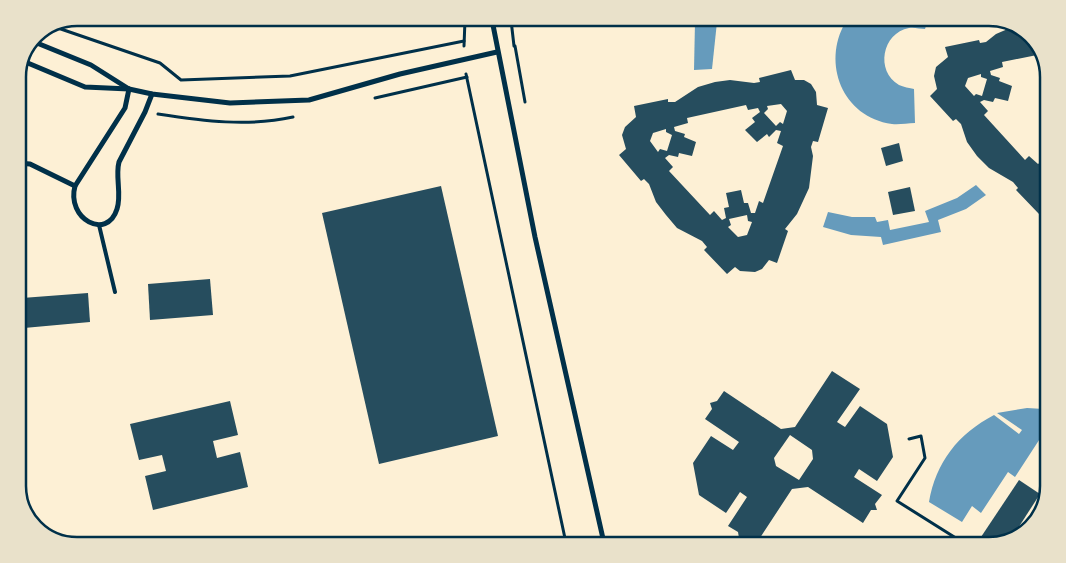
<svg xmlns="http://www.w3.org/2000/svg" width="1066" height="563" font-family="'Zilla Slab',serif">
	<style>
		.water { fill: #669bbc }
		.building { fill: #264d5e; fill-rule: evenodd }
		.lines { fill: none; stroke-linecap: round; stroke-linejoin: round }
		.path { stroke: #003049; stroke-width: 3 }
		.service { stroke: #003049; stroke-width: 4 }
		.minor { stroke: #003049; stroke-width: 5 }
		.rim { fill: none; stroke: #003049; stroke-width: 2.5 }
	</style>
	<rect width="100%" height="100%" fill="#fdf0d5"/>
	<g class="water">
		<polygon points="695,22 717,22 712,69 694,70"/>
		<path d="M845,23h82l-2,6c-5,0 -11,-2 -16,-1 -27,5 -34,43 -10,57 4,2 11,3 15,4l1,34c-8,0 -16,2 -23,1 -50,-7 -70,-61 -47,-101z"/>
		<polygon points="976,185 986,195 966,209 938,220 941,232 883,245 881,237 851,235 823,227 828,212 852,217 875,217 877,222 888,220 890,230 929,222 925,211 957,198"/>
		<path d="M1027,408l17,1 -1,25 -28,43 -7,-5 -27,41 -9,-7 -10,16 -33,-20c7,-40 29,-68 65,-87l25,19 3,-4 -25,-17z"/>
	</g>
	<g class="building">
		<path d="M1017,25l22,19 3,10 -40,8 1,5 -13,4 1,4 9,3 -1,3 13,5 -4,15 -13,-3 -2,4 -9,-2 -4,2 8,9 -4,4 41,45 4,-4 9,8 3,-2 -2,-10 5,-1 -3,-13 7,-2 -1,27 -2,1 1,6 -3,2 4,3 -1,33 -7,6 -23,-24 2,-2 -5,-6 -24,-14 -12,-12 -10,-14 -6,-18 -5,-5 -3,2 -23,-25 7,-7 -3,-13 2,-9 12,-10 -3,-10 34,-7 1,3 6,-1 10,-8zM981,74v3l6,2 -5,17 -6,-2 -2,2 -9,-10 3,-8z"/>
		<path d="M791,70l4,10h9l7,4 5,8 1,13 11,3 -10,34 -5,-1 -2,6 2,9 -4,32 -12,26 -12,15 3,2 -11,32 -8,-3 -7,9 -7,3 -15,-1 -5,-4 -8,7 -23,-24 3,-3 -5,-6 -25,-13 -11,-13 -10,-13 -7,-18 -5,-5 -3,2 -22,-26 7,-6 -4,-14 3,-8 11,-10 -2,-11 34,-7v3h7l23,-15 17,-5 15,-2 24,3 6,-1 -1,-4zM781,104l6,7 -4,13 -3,-2 -4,4 -12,-13 4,-4 -1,-3zM746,105l2,5 10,-2 2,4 -8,6 3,4 -10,8 12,12 10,-8 2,3 7,-7 5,1 -4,12 6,3 -20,57 -4,-2 -4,12h-4l-3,-10h-4l-3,-13 -15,3 3,14 -5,1 2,10 -4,2 -8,-9 -4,4 -41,-44 4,-4 -8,-9 4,-3 9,2 1,-4 13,3 4,-14 -12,-5 1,-3 -10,-3 -1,-4 14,-4 -1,-5zM666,129v3l6,3 -5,16 -7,-2 -2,3 -8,-11 3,-8zM747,215l1,6 4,1 -5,13 -9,2 -10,-10 3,-2 -2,-6z"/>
		<polygon points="899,143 903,161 886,166 881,148"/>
		<polygon points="441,186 498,436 379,464 322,213"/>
		<polygon points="910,187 915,211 893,215 888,192"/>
		<polygon points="210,279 213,315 150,320 148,284"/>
		<polygon points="88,293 90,322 24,328 22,298"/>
		<path d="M832,371l28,18 -23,33 8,5 15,-21 27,18 6,33 -16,24 -18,-12 -5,8 28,18 -7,9 2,6h-6l-8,13 -55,-36 -16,2 -36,55 -11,-8 -6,2 -1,-6 -10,-6 19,-29 -7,-5 -14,21 -27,-18 -6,-32 18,-27 22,14 6,-8 -34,-23 7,-10 -2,-6 7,-2 7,-10 57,38 14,-2zM790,435l22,15 1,9 -14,21 -23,-14 -2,-8z"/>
		<polygon points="230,401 238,435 213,441 217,458 240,452 248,487 153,510 145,476 166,471 162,455 139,460 130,424"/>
		<polygon points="1019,480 1040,494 1011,539 989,545 979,540"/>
	</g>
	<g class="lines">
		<g class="path">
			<polyline points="511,20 514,46"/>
			<polyline points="55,27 160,63 181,80 290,76 464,41"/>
			<polyline points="464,46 465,20"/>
			<polyline points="515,46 525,102"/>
			<polyline points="466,74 566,543"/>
			<polyline points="375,98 467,77"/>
			<path d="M158,114c45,7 90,13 135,3"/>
			<polyline points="909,439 921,436 925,458 897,501 967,545"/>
		</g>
		<polyline class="service" points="99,225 115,292"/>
		<g class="minor">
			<polyline points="492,20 535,237 604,543"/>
			<polyline points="32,41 91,65 129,89"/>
			<polyline points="23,61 85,87 129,89 152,94 230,103 309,100 400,74 497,52"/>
			<path d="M129,89l-4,19 -50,78c-9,33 32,55 42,23 5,-15 -2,-32 2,-47l26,-50 7,-18"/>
			<polyline points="18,163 30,164 75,186"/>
		</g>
	</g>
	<path d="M0 0H1066V563H0ZM77 26H989A51 51 0 0 1 1040 77V486A51 51 0 0 1 989 537H77A51 51 0 0 1 26 486V77A51 51 0 0 1 77 26Z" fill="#e9e1ca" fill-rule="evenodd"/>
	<path class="rim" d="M77 26H989A51 51 0 0 1 1040 77V486A51 51 0 0 1 989 537H77A51 51 0 0 1 26 486V77A51 51 0 0 1 77 26Z"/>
</svg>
